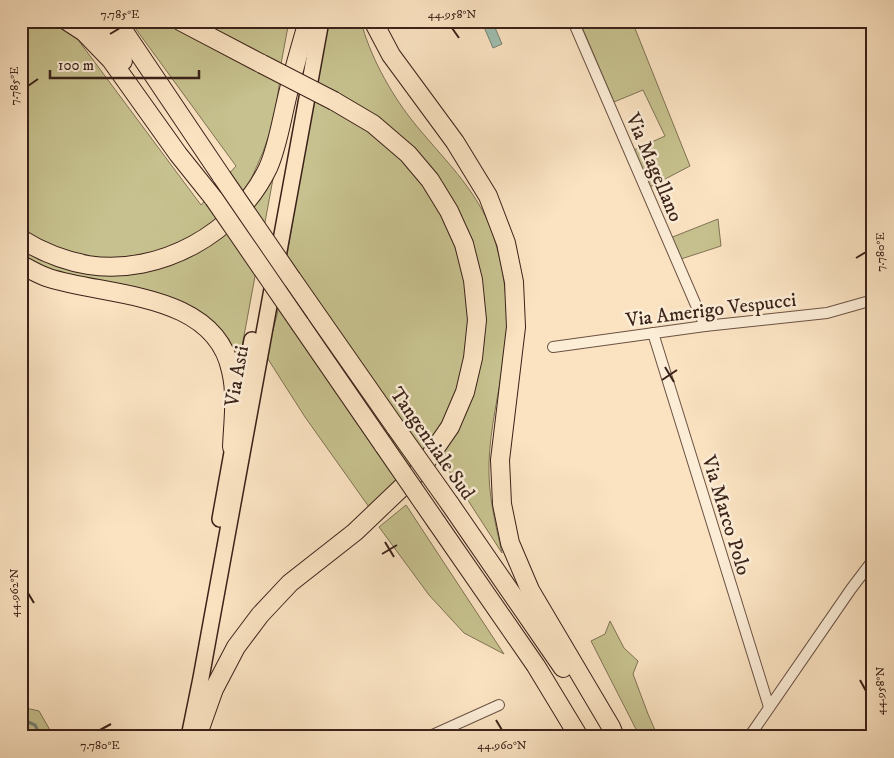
<svg xmlns="http://www.w3.org/2000/svg" width="894" height="758" font-family="'IM FELL DW Pica',serif">
	<style>
		.green { fill: #c6c18e; stroke: #807254 }
		.water { fill: #9fbeb0; stroke: #778074 }
		.lines { fill: none; stroke-linecap: round; stroke-linejoin: round }
		.stream { stroke: #778074; stroke-width: 3 }
		.minor-casing { stroke: #6b5243; stroke-width: 12 }
		.primary-casing { stroke: #3b2219; stroke-width: 18 }
		.motorway-casing { stroke: #3b2219; stroke-width: 20 }
		.minor { stroke: #fcedd7; stroke-width: 10 }
		.primary { stroke: #fbe3c2; stroke-width: 15 }
		.motorway { stroke: #fbe3c2; stroke-width: 18 }
		.motorway-bridge-casing { stroke: #3b2219; stroke-width: 20; stroke-linecap: butt }
		.motorway-bridge { stroke: #fbe3c2; stroke-width: 18 }
		.ticks { fill: none; stroke: #3b2219; stroke-width: 2 }
		.labels { text-anchor: middle; stroke-width: 5; stroke-linejoin: round; paint-order: stroke }
		.street-label { font-size: 20px; fill: #3b2219; stroke: #fcedd7 }
		.neatline { fill: none; stroke: #3b2219; stroke-width: 2 }
		.ticks-label { font-size: 12px; text-anchor: middle; fill: #3b2219 }
	</style>
	<rect width="100%" height="100%" fill="#fbe3c2"/>
	<filter id="stains"><feTurbulence type="fractalNoise" baseFrequency=".004" numOctaves="4"/><feColorMatrix values="0 0 0 0 .2 0 0 0 0 .09 0 0 0 0 .02 0 0 0 .5 -.17"/></filter>
	<radialGradient id="worn" r=".72"><stop offset=".6" stop-color="#630" stop-opacity="0"/><stop offset="1" stop-color="#630" stop-opacity=".3"/></radialGradient>
	<g class="green">
		<polygon points="21,21 53,22 73,33 201,205 236,166 130,21 170,21 222,51 280,79 274,121 263,152 249,184 212,225 165,250 109,260 67,254 21,232"/>
		<polygon points="192,21 289,21 281,64"/>
		<path d="M328,21h33c8,33 29,71 50,98 29,37 67,70 82,116 13,39 17,82 11,123 -5,35 -14,70 -15,105 -1,32 6,59 13,90l-62,-96 43,-147 -45,-127 -121,-100z"/>
		<polygon points="594,21 632,21 690,166 648,188 634,150 665,136 643,90 614,102 582,27"/>
		<polygon points="313,99 365,125 427,184 458,245 467,280 470,316 467,351 458,389 445,422 430,447 393,489 369,507 305,417 266,356 277,315"/>
		<polygon points="275,168 239,363 227,339 202,313 171,299 39,268 21,258 21,249 38,259 77,270 194,250"/>
		<polygon points="718,219 721,246 678,260 670,238"/>
		<polygon points="406,505 504,654 464,633 429,595 379,527"/>
		<polygon points="610,621 624,648 638,661 633,674 648,714 658,737 640,737 591,641 605,634"/>
		<polygon points="21,707 39,711 54,737 26,737 21,728"/>
	</g>
	<polygon class="water" points="493,23 502,44 493,48 484,27"/>
	<g class="lines">
		<polyline class="stream" points="21,719 35,725 41,737"/>
		<defs>
			<g id="minor">
				<polyline points="573,21 705,326"/>
				<polyline points="653,333 769,707"/>
				<polyline points="553,347 705,326 827,313 873,300"/>
				<polyline points="428,737 499,705"/>
				<polyline points="749,737 851,589 873,560"/>
			</g>
			<g id="primary">
				<polyline points="239,411 252,340"/>
				<polyline points="220,519 235,436"/>
				<polyline points="189,737 201,678 321,21"/>
			</g>
			<g id="motorway">
				<polyline points="67,21 84,32 111,60 178,154 214,199"/>
				<polyline points="97,21 123,61"/>
				<polyline points="117,21 222,177"/>
				<polyline points="180,21 262,64"/>
				<polyline points="373,21 391,55 455,142 488,196 506,243 514,282 516,327 500,460 502,504 510,543 530,590 611,727 615,737"/>
				<path d="M21,239c21,13 44,22 67,26 72,11 149,-32 180,-97 9,-20 13,-45 18,-66 6,-27 14,-54 22,-81"/>
				<path d="M21,265c9,4 18,10 28,13 60,19 166,14 182,93 6,25 2,51 1,76"/>
				<polyline points="292,279 396,428"/>
				<polyline points="300,324 384,446"/>
				<polyline points="450,504 563,668"/>
				<polyline points="437,523 536,666 579,737"/>
				<polyline points="197,737 214,689 236,647 260,615 290,583 355,532 421,469 450,427 465,392 473,358 477,320 473,280 464,244 449,211 430,180 408,154 373,124 334,101"/>
			</g>
		</defs>
		<use href="#minor" class="minor-casing"/>
		<use href="#primary" class="primary-casing"/>
		<use href="#motorway" class="motorway-casing"/>
		<use href="#minor" class="minor"/>
		<use href="#primary" class="primary"/>
		<use href="#motorway" class="motorway"/>
		<defs>
			<g id="motorway-bridge">
				<polyline points="262,64 334,101"/>
				<polyline points="222,177 292,279"/>
				<polyline points="214,199 300,324"/>
				<polyline points="396,428 450,504"/>
				<polyline points="384,446 437,523"/>
			</g>
		</defs>
		<use href="#motorway-bridge" class="motorway-bridge-casing"/>
		<use href="#motorway-bridge" class="motorway-bridge"/>
	</g>
	<path class="ticks" d="M452,28l7,10M110,34l10,-6M28,86l10,-7M856,258l10,-6M665,367l9,15M662,380l15,-10M385,542l9,15M382,554l15,-9M28,593l6,10M860,680l6,11M496,720l6,10M100,730l11,-6"/>
	<g class="labels">
		<g class="street-label">
			<text transform="translate(655 167) rotate(67)" y="7">Via Magellano</text>
			<text transform="translate(711 309) rotate(-7)" y="7">Via Amerigo Vespucci</text>
			<text transform="translate(236 376) rotate(-80)" y="7">Via Asti</text>
			<text transform="translate(433 443) rotate(55)" y="7">Tangenziale Sud</text>
			<text transform="translate(727 515) rotate(73)" y="7">Via Marco Polo</text>
		</g>
	</g>
	<rect width="894" height="758" fill="none" stroke="#fbe3c2" stroke-width="55"/>
	<path d="M50 70v8h149v-8" fill="none" stroke="#3b2219" stroke-width="2.5"/>
	<text x="58" y="70" font-size="15" fill="#3b2219" stroke="#fcedd7" stroke-width="4" paint-order="stroke">100 m</text>
	<rect x="28" y="28" width="838" height="702" class="neatline"/>
	<g class="ticks-label">
		<text x="120" y="18">7.785°E</text>
		<text x="452" y="18">44.958°N</text>
		<text transform="translate(14 86) rotate(-90)" y="4">7.785°E</text>
		<text transform="translate(880 252) rotate(-90)" y="4">7.780°E</text>
		<text transform="translate(14 593) rotate(-90)" y="4">44.962°N</text>
		<text transform="translate(880 691) rotate(-90)" y="4">44.958°N</text>
		<text x="100" y="749">7.780°E</text>
		<text x="502" y="749">44.960°N</text>
	</g>
	<rect width="100%" height="100%" filter="url(#stains)"/>
	<rect width="100%" height="100%" fill="url(#worn)"/>
</svg>
